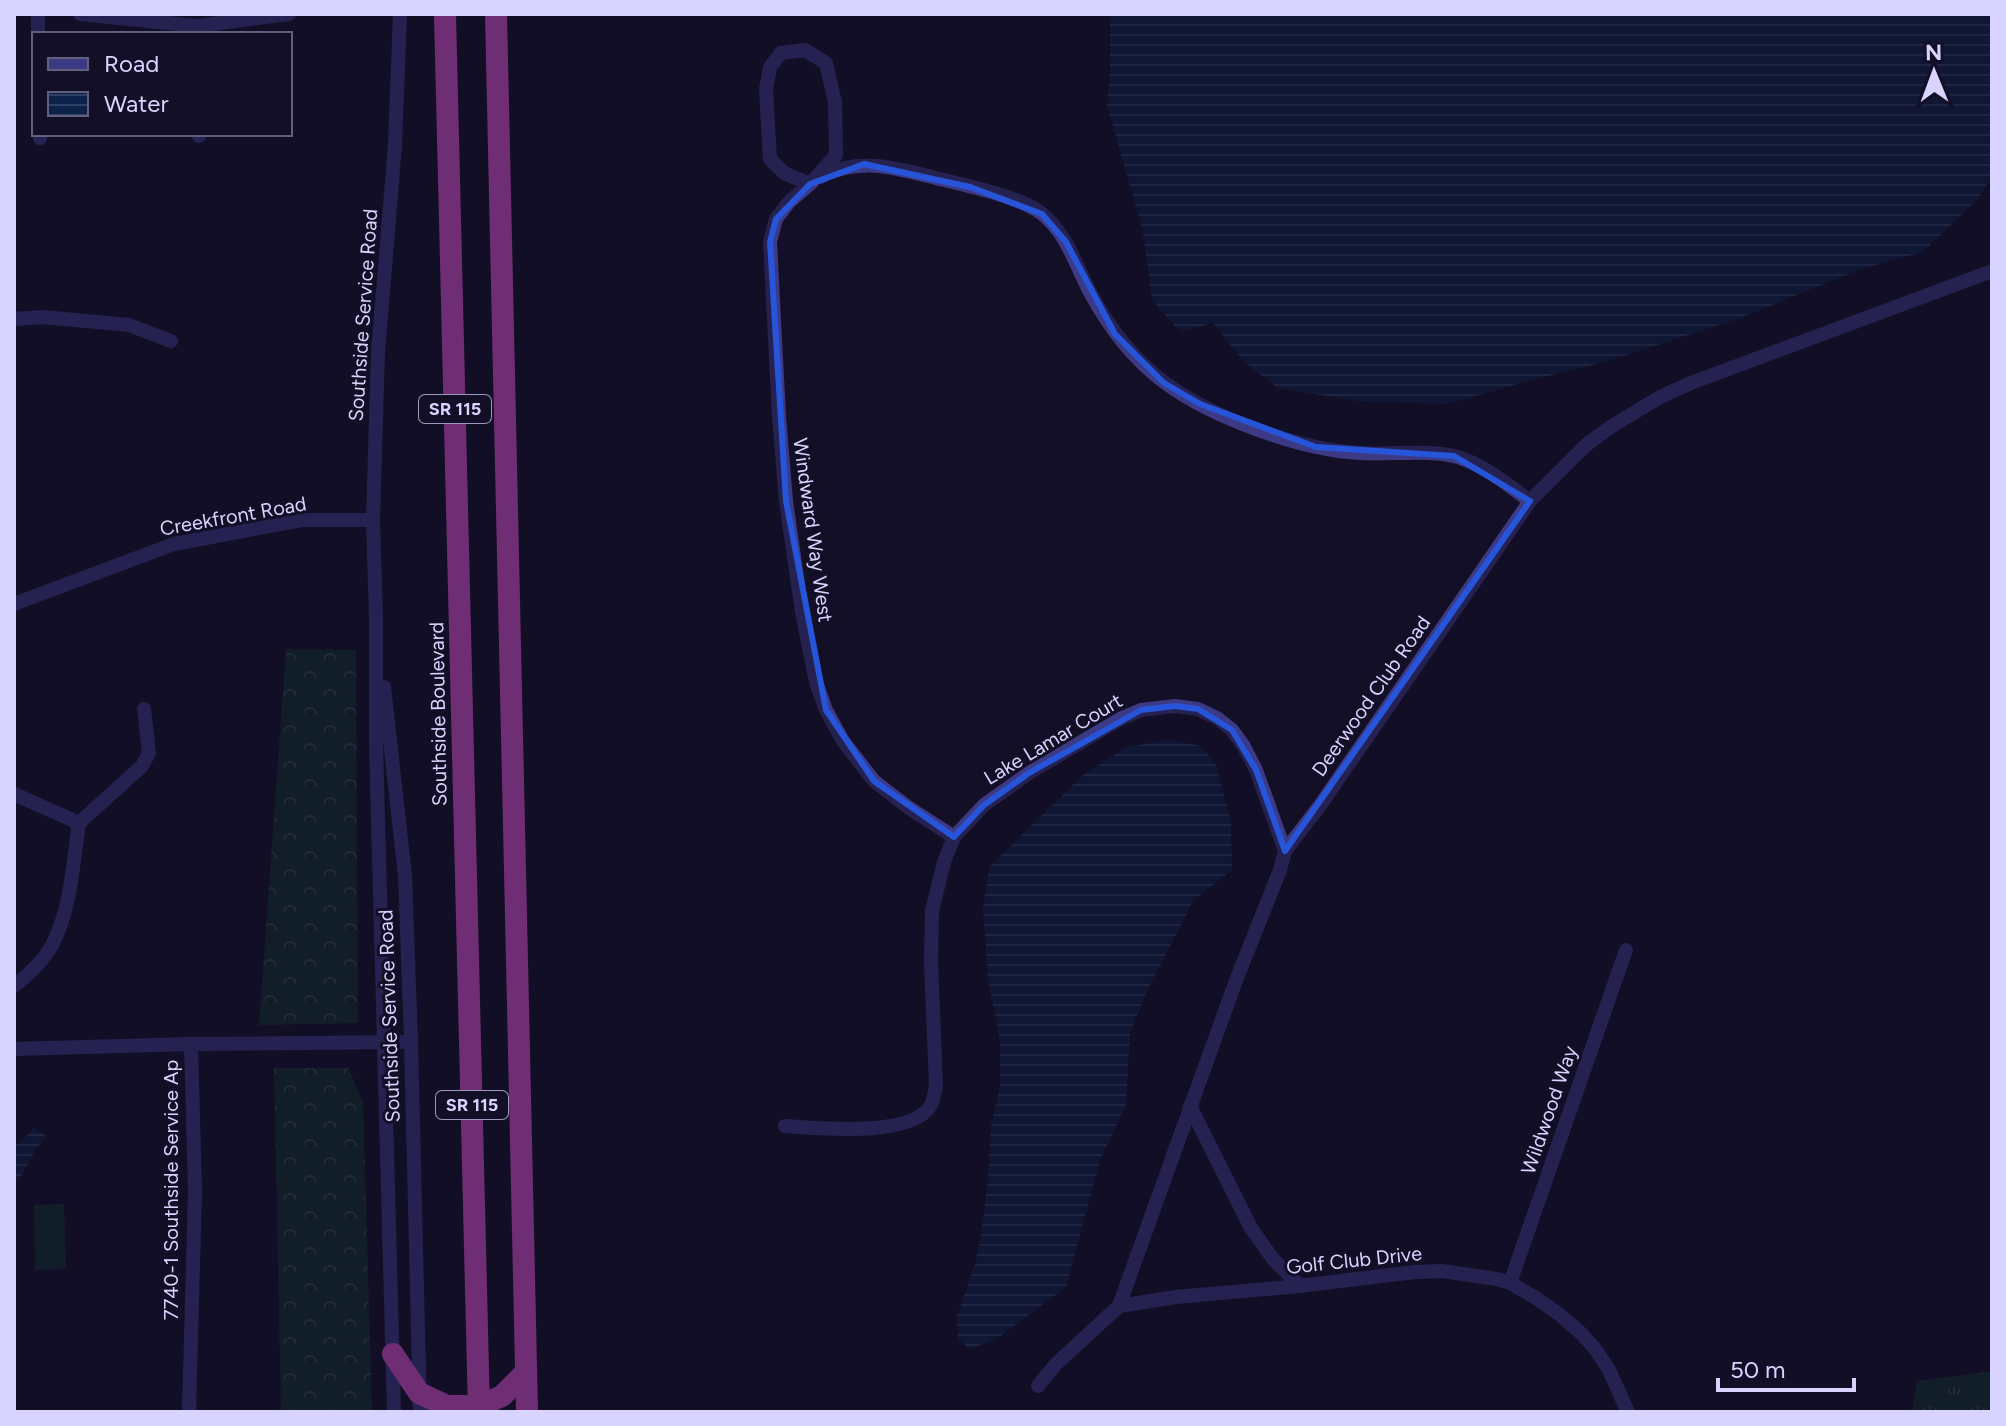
<svg xmlns="http://www.w3.org/2000/svg" width="2006" height="1426" font-family="Figtree,sans-serif">
	<style>
		.grass { fill: url(#grass-tufts) }
		.forest { fill: url(#forest-crowns) }
		.pitch { fill: #12302f }
		.water { fill: url(#water-rules) }
		.lines { fill: none; stroke-linecap: round; stroke-linejoin: round }
		.minor { stroke: #3d3a85; stroke-width: 14 }
		.trunk { stroke: #e055d1; stroke-width: 22 }
		.marked { fill: none; stroke: #2655da; stroke-width: 6; stroke-linejoin: round }
		.labels { text-anchor: middle; stroke-width: 6; stroke-linejoin: round; paint-order: stroke }
		.shield { fill: #130f26; stroke: #9e99be; stroke-width: 2 }
		.shield-label { font-size: 18px; font-weight: bold; fill: #d9d4ff }
		.street-label { font-size: 20px; fill: #d9d4ff; stroke: #130f26 }
	</style>
	<defs>
		<pattern id="grass-tufts" width="24" height="20" patternUnits="userSpaceOnUse" patternTransform="scale(2)"><rect width="24" height="20" fill="#12302f"/><path d="M3 7l-1-3M5 7V3M7 7l1-3M15 17l-1-3M17 17v-4M19 17l1-3" fill="none" stroke="#344d4e"/></pattern>
		<pattern id="forest-crowns" width="20" height="18" patternUnits="userSpaceOnUse" patternTransform="scale(2)"><rect width="20" height="18" fill="#12302f"/><path d="M2 6a3 3 0 1 1 6 0M12 15a3 3 0 1 1 6 0" fill="none" stroke="#344d4e"/></pattern>
		<pattern id="water-rules" width="6" height="5" patternUnits="userSpaceOnUse" patternTransform="scale(2)"><rect width="6" height="5" fill="#0c2248"/><path d="M0 2.5h6" fill="none" stroke="#2f4163"/></pattern>
	</defs>
	<rect width="100%" height="100%" fill="#130f26"/>
	<polygon class="grass" points="1992,1371 1992,1412 1912,1412 1917,1381"/>
	<g class="forest">
		<polygon points="286,649 356,650 358,1023 259,1025"/>
		<polygon points="274,1068 348,1068 363,1101 372,1412 281,1412"/>
	</g>
	<polygon class="pitch" points="64,1204 66,1269 35,1270 34,1205"/>
	<g class="water">
		<polygon points="1110,14 1992,14 1992,175 1979,198 1923,252 1861,269 1743,317 1605,362 1532,380 1447,404 1357,401 1278,388 1244,362 1213,323 1180,332 1152,300 1143,232 1107,105 1110,71"/>
		<polygon points="1168,739 1200,746 1216,764 1231,823 1232,870 1193,901 1148,989 1130,1033 1126,1105 1100,1160 1066,1287 998,1338 970,1349 958,1339 957,1316 976,1261 982,1228 988,1179 991,1127 1000,1086 1000,1041 988,979 983,907 990,866 1083,775 1125,748"/>
		<polygon points="34,1127 47,1137 36,1149 19,1180 14,1176 14,1147 24,1139"/>
	</g>
	<g class="lines">
		<g class="minor">
			<polyline points="38,14 38,34"/>
			<polyline points="80,14 197,26 289,14"/>
			<polyline points="40,134 40,138"/>
			<polyline points="199,134 199,136"/>
			<path d="M820,177c38,-20 73,-10 112,0 30,8 85,18 109,36 26,20 35,53 50,81 19,35 41,64 73,88 48,36 137,68 197,71 28,2 71,-4 97,4 27,9 49,27 72,44"/>
			<polyline points="810,184 784,173 770,159 766,90 770,67 781,53 805,50 826,63 835,102 836,155 810,184 789,202 776,219 770,242 779,416 786,501 802,612 816,682 826,710 843,741 874,781 909,808 954,837"/>
			<polyline points="14,319 43,317 129,325 171,341"/>
			<polyline points="14,604 174,544 302,520 373,520"/>
			<polyline points="384,687 405,876 411,1042 420,1412"/>
			<polyline points="14,794 79,823"/>
			<polyline points="79,823 142,766 149,753 144,709"/>
			<path d="M14,986c14,-11 30,-26 38,-41 19,-35 21,-83 27,-122"/>
			<polyline points="14,1049 191,1044 411,1042"/>
			<polyline points="1190,1106 1251,1228 1273,1259 1300,1286"/>
			<path d="M785,1126c33,2 128,12 146,-21 3,-4 3,-13 5,-18l-5,-127 1,-49 12,-49 10,-25 30,-32 45,-32 91,-54 21,-9 34,-4 23,3 19,9 15,12 11,15 13,25 29,81"/>
			<polyline points="1510,1283 1626,950"/>
			<polyline points="1119,1306 1176,1297 1290,1287 1415,1272 1442,1271 1497,1279 1510,1283 1536,1298 1559,1314 1582,1334 1596,1350 1609,1370 1628,1412"/>
			<polyline points="1038,1386 1056,1364 1119,1306 1235,983 1280,870 1285,851 1321,804 1530,501 1586,445 1612,426 1660,397 1691,383 1992,271"/>
			<polyline points="189,1412 195,1191 191,1044"/>
			<polyline points="394,1412 376,745 376,619 373,520 378,352 395,145 400,14"/>
		</g>
		<g class="trunk">
			<polyline points="445,14 479,1412"/>
			<polyline points="496,14 527,1412"/>
			<polyline points="393,1354 419,1393 447,1406 479,1406"/>
			<polyline points="471,1412 479,1406 502,1396 526,1372"/>
		</g>
	</g>
	<path d="M0 0H2006V1426H0ZM864,164l106,23 72,27 24,28 49,92 49,49 36,21 116,43 138,9 76,45 -245,350 -29,-81 -24,-40 -34,-21 -23,-3 -34,4 -112,63 -45,32 -30,32 -80,-56 -48,-71 -40,-209 -16,-259 6,-23 34,-35z" fill="#130f26" fill-opacity=".55" fill-rule="evenodd"/>
	<path class="marked" d="M864,164l106,23 72,27 24,28 49,92 49,49 36,21 116,43 138,9 76,45 -245,350 -29,-81 -24,-40 -34,-21 -23,-3 -34,4 -112,63 -45,32 -30,32 -80,-56 -48,-71 -40,-209 -16,-259 6,-23 34,-35z"/>
	<g class="labels">
		<g class="shield">
			<rect x="419" y="395" width="72" height="28" rx="6"/>
			<rect x="436" y="1091" width="72" height="28" rx="6"/>
		</g>
		<g class="shield-label">
			<text x="455" y="415">SR 115</text>
			<text x="472" y="1111">SR 115</text>
		</g>
		<g class="street-label">
			<text transform="translate(363 315) rotate(-86)" y="7">Southside Service Road</text>
			<text transform="translate(233 516) rotate(-10)" y="7">Creekfront Road</text>
			<text transform="translate(813 530) rotate(82)" y="7">Windward Way West</text>
			<text transform="translate(1371 696) rotate(-55)" y="7">Deerwood Club Road</text>
			<text transform="translate(438 714) rotate(-91)" y="7">Southside Boulevard</text>
			<text transform="translate(1053 739) rotate(-31)" y="7">Lake Lamar Court</text>
			<text transform="translate(389 1016) rotate(-92)" y="7">Southside Service Road</text>
			<text transform="translate(1549 1110) rotate(-71)" y="7">Wildwood Way</text>
			<text transform="translate(171 1190) rotate(-90)" y="7">7740-1 Southside Service Ap</text>
			<text transform="translate(1354 1260) rotate(-6)" y="7">Golf Club Drive</text>
		</g>
	</g>
	<rect width="2006" height="1426" fill="none" stroke="#d9d4ff" stroke-width="32"/>
	<rect x="32" y="32" width="260" height="104" fill="#130f26" stroke="#625e7d" stroke-width="2"/>
	<rect x="48" y="58" width="40" height="12" fill="#3d3a85" stroke="#625e7d" stroke-width="2"/>
	<text x="104" y="72" font-size="24" fill="#d9d4ff">Road</text>
	<rect x="48" y="92" width="40" height="24" fill="url(#water-rules)" stroke="#625e7d" stroke-width="2"/>
	<text x="104" y="112" font-size="24" fill="#d9d4ff">Water</text>
	<g transform="translate(1934 72) rotate(359)" stroke="#130f26" stroke-width="6" paint-order="stroke">
	<path d="M0-6L14 30L0 20L-14 30Z" fill="#d9d4ff"/>
	<text y="-12" font-size="22" font-weight="bold" text-anchor="middle" fill="#d9d4ff">N</text>
	</g>
	<path d="M1718 1378v12h136v-12" fill="none" stroke="#d9d4ff" stroke-width="4"/>
	<text x="1730" y="1378" font-size="24" fill="#d9d4ff" stroke="#130f26" stroke-width="6" paint-order="stroke">50 m</text>
</svg>
